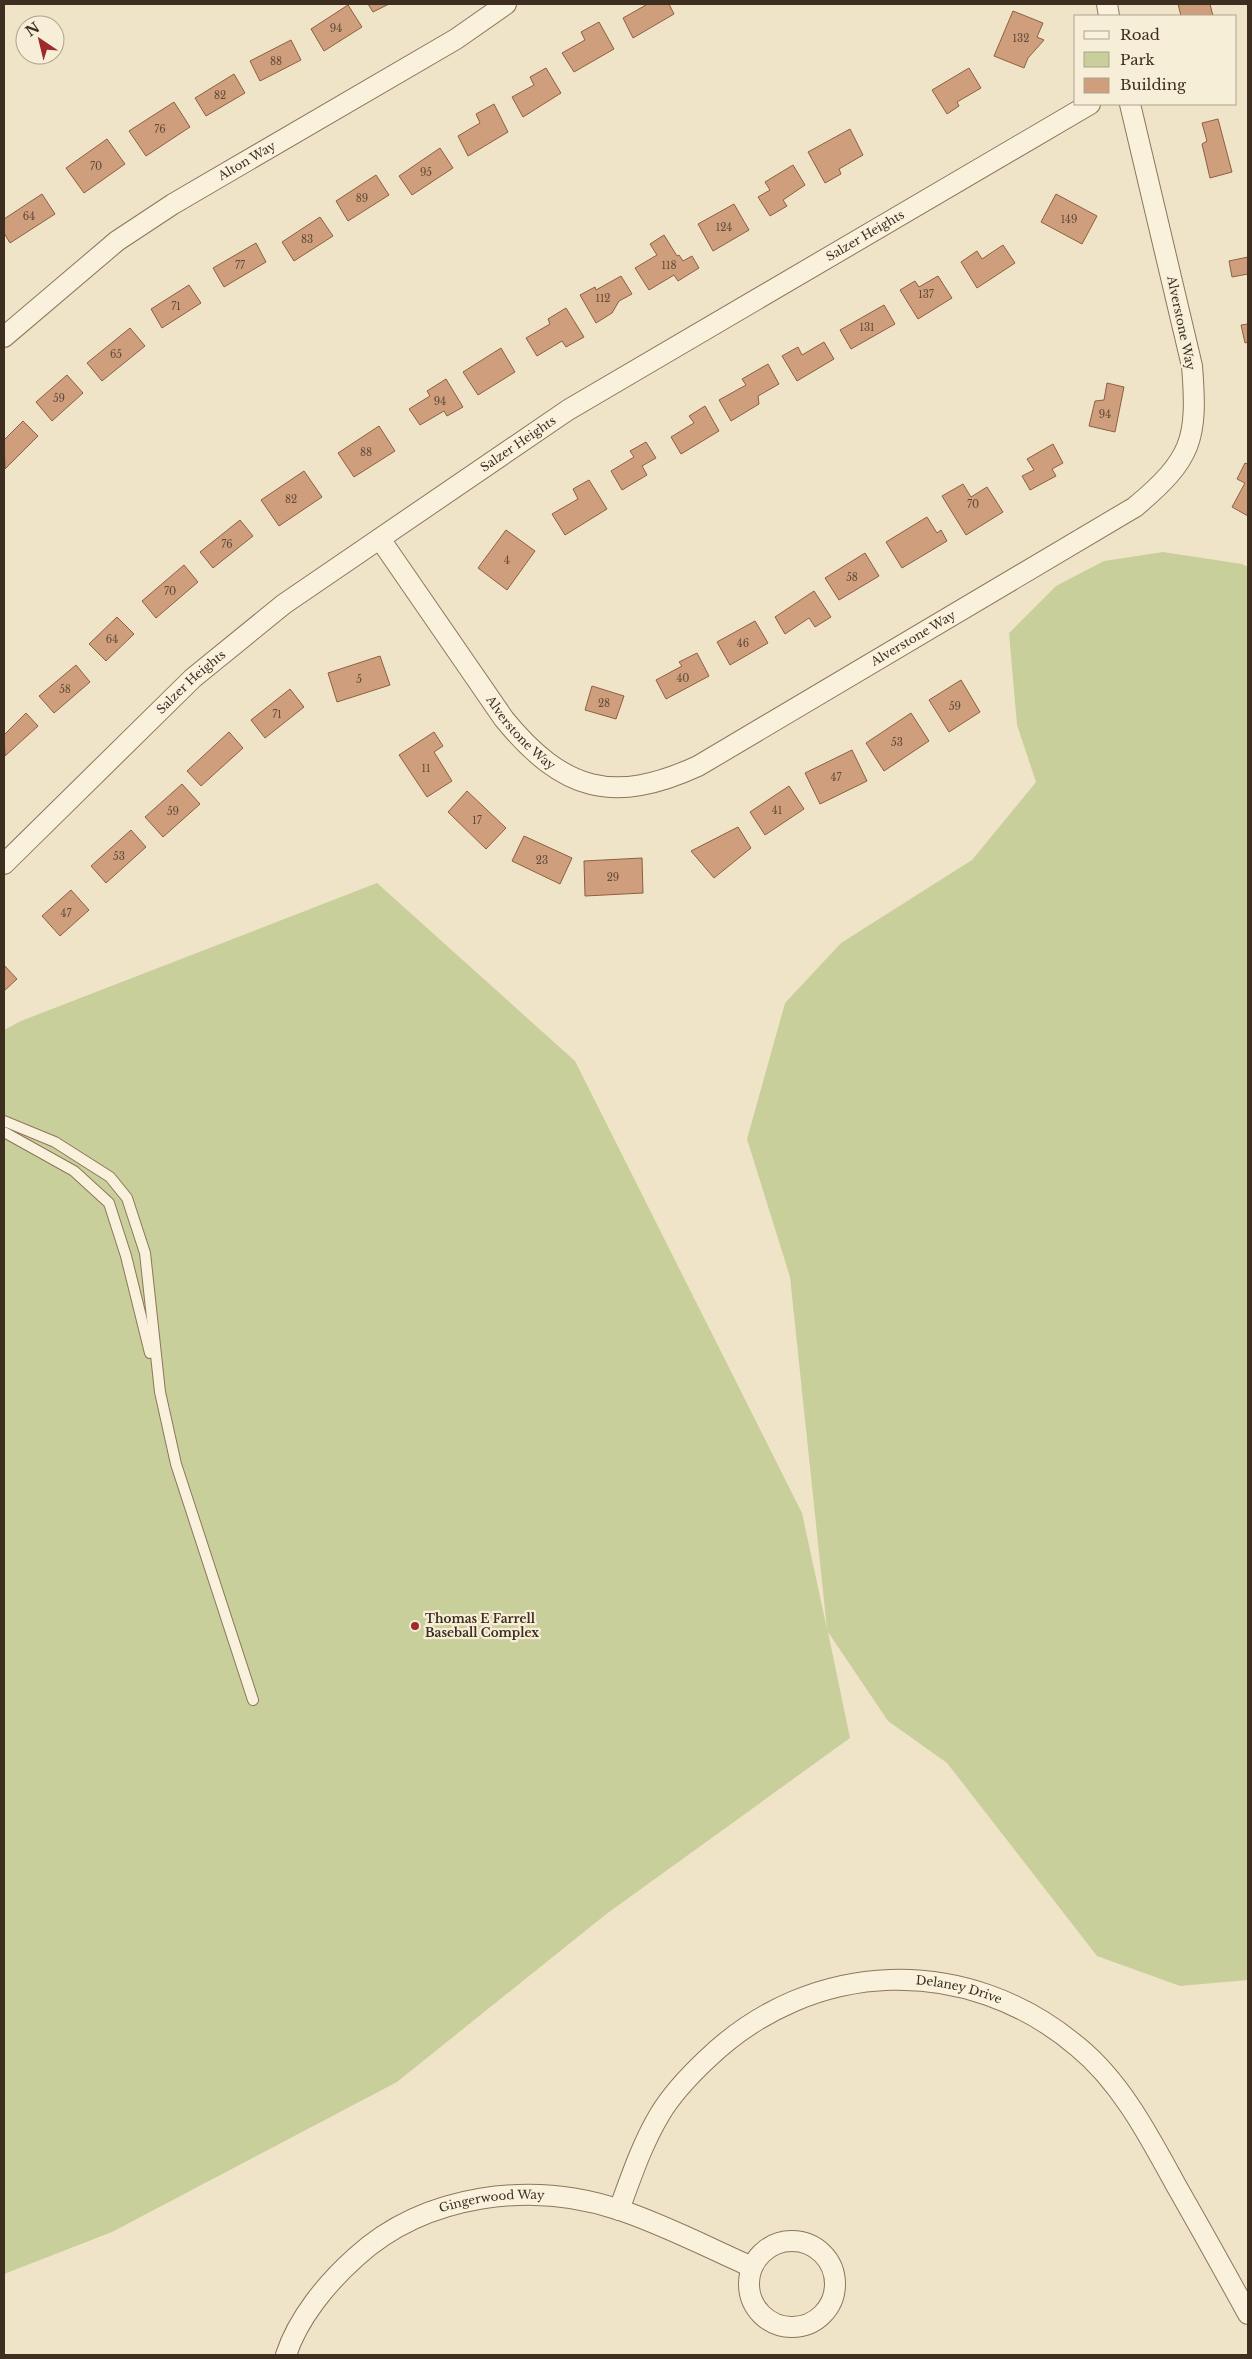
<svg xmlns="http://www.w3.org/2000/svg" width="1252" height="2359" font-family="'Libre Baskerville',serif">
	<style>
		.green { fill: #c9cf9b }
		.building { fill: #cf9f7d; stroke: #8d5f41 }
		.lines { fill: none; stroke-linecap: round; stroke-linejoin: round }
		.service-casing { stroke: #8d765c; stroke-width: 12 }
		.minor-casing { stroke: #8d765c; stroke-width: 22 }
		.service { stroke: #faf1dc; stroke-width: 10 }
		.minor { stroke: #faf1dc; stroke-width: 20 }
		.poi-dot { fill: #9e2a2b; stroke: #f7eed8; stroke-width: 2 }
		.labels { text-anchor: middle; stroke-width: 4.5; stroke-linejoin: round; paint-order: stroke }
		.number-label { font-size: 10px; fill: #624a37 }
		.street-label { font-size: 12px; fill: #3d2e20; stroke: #f7eed8 }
		.poi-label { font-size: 12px; font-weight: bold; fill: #3d2e20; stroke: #f7eed8; text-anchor: start }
	</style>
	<rect width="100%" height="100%" fill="#f0e4c8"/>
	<polygon class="green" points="1163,552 1242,564 1248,567 1248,1980 1180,1986 1097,1956 947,1763 888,1721 828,1632 850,1738 605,1915 397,2082 112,2232 4,2274 4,1030 21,1021 377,883 575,1061 802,1513 827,1629 790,1277 747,1139 785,1003 841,943 972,860 1036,782 1017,725 1009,633 1056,586 1104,561"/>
	<g class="building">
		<polygon points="368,4 389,4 373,12"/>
		<polygon points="645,4 669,4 674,14 633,38 623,18 646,5"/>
		<polygon points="1178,4 1210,4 1213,16 1181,16"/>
		<polygon points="348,5 362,27 324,51 311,29"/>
		<polygon points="1013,11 1043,23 1037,37 1044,40 1028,58 1024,68 994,56"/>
		<polygon points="599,22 614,49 574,72 562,53 585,40 581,32"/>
		<polygon points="291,40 301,60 260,81 250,61"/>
		<polygon points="546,68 561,93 523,117 512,97 534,85 530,77"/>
		<polygon points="969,68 981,88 957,102 959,106 947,114 932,90"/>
		<polygon points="234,74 245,93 206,116 195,98"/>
		<polygon points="174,102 190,127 146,156 129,131"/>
		<polygon points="494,104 508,132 468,156 458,136 480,123 476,114"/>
		<polygon points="1218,119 1232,172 1210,178 1202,144 1207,141 1202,123"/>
		<polygon points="850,129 863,155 839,169 841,174 825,183 808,152"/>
		<polygon points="107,139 125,164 84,193 66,168"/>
		<polygon points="440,148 453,168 412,195 399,176"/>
		<polygon points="793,165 805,185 783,200 787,206 770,216 758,197 770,190 765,182"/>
		<polygon points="376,175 389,195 348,221 336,201"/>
		<polygon points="42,194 55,214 10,243 4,233 4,219"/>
		<polygon points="1056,194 1097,216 1082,244 1041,222"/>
		<polygon points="734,204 749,230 713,251 698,224"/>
		<polygon points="320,217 333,236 294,261 282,242"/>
		<polygon points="664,235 677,256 679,255 683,261 692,256 699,268 678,281 674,275 649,290 635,268 657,255 650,244"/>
		<polygon points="256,243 266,262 224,287 213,268"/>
		<polygon points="1003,245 1015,263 977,288 961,262 977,251 982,259"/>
		<polygon points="1248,257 1248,274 1232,277 1229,261"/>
		<polygon points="621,276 632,294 619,301 612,313 596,323 580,295 595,287 596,290"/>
		<polygon points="938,276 952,298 918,319 900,290 915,281 919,287"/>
		<polygon points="189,285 201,303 162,328 151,309"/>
		<polygon points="884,305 895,324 851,349 840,330"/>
		<polygon points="566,308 584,337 566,347 562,341 537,356 526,338 550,324 548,319"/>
		<polygon points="1248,324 1248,342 1245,343 1241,325"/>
		<polygon points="130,328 145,346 102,381 87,363"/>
		<polygon points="824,342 834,359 797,381 782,356 798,347 802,355"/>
		<polygon points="501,348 515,372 478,395 463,372"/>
		<polygon points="768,364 779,384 758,396 759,404 731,421 719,400 746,385 742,379"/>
		<polygon points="67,375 83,393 52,421 36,402"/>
		<polygon points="446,379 463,407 447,416 444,411 420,425 409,409 430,396 427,391"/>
		<polygon points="1107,383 1124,387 1115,432 1089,426 1095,401 1104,400"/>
		<polygon points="705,406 719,431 681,454 671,437 694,423 689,416"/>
		<polygon points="23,421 38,436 5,469 4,440"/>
		<polygon points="379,426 395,451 354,477 338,453"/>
		<polygon points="646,442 656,458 642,466 647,475 622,490 611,471 634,457 630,451"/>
		<polygon points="1053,444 1063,463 1052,469 1056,476 1030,490 1022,476 1034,470 1027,459"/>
		<polygon points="1245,463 1248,464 1248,516 1232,507 1245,483 1237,479"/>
		<polygon points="304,471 322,497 279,526 261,500"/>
		<polygon points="589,480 607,509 565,535 552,514 578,499 573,489"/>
		<polygon points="963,484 971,497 987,487 1003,512 966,535 942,496"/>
		<polygon points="927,517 937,533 941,530 947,541 902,568 886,542"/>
		<polygon points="240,520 253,536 213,568 200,552"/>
		<polygon points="506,530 535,551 507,590 478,568"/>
		<polygon points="865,553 879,576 839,600 825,578"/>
		<polygon points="184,565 198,582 156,618 142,601"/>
		<polygon points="814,591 831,617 815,627 809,618 785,634 775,617"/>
		<polygon points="117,617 134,634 106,661 89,644"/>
		<polygon points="755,621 768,643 730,665 717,642"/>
		<polygon points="697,653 709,676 666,699 656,680 682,666 679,662"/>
		<polygon points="380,656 390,685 337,702 328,673"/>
		<polygon points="76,665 90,682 54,713 39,696"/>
		<polygon points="961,680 980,712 949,732 929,700"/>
		<polygon points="592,686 624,696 616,719 585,710"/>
		<polygon points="290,689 304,707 265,738 251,720"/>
		<polygon points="26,713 38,726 5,756 4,735"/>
		<polygon points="911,713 929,741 884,771 866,743"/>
		<polygon points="229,732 243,748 201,786 187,771"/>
		<polygon points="434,732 443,746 434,752 452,781 427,797 399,755"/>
		<polygon points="852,750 867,781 820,804 805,773"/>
		<polygon points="182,784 200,804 163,837 145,817"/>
		<polygon points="789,786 804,809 765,835 750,812"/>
		<polygon points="467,791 506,828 486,849 448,812"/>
		<polygon points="738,827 751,848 714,878 691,851"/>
		<polygon points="131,830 146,847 106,883 91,866"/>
		<polygon points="524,836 572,858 560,884 512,861"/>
		<polygon points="642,858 643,893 585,896 584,861"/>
		<polygon points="71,890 89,910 60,936 42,916"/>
		<polygon points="4,965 17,979 4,991"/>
	</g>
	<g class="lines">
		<defs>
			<g id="service">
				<polyline points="4,1121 55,1142 110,1177 127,1198 145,1253 160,1392 176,1464 253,1700"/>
				<polyline points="4,1132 74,1171 109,1203 126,1256 150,1353"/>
			</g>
			<g id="minor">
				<polyline points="1107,4 1109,16"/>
				<path id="s1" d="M4,337l113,-96 56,-37 283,-165 50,-35"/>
				<path id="s2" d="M380,539l124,180c59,72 109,86 194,47l437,-259c57,-48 63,-67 57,-141l-62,-262"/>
				<path id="s3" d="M4,864l189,-186 91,-74 284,-194 522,-306"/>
				<path id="s4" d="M619,2210c12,-33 23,-66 41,-96 12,-20 30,-39 47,-55 105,-101 260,-106 371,-12 44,36 72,91 99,140 24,42 48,85 71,127"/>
				<circle cx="792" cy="2284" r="43"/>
				<path id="s5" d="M286,2355c12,-37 41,-72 70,-98 69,-63 176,-77 264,-47 45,15 89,38 132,57"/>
			</g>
		</defs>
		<use href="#service" class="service-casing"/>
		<use href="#minor" class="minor-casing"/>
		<use href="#service" class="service"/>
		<use href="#minor" class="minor"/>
	</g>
	<circle class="poi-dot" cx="415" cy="1626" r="5"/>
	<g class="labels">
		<g class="number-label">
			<text x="336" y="32">94</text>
			<text x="1021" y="42">132</text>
			<text x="276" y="65">88</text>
			<text x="220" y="99">82</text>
			<text x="160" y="133">76</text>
			<text x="96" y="170">70</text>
			<text x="426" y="176">95</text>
			<text x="362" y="202">89</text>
			<text x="29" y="220">64</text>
			<text x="1069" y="223">149</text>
			<text x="724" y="231">124</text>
			<text x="307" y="243">83</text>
			<text x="240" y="269">77</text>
			<text x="669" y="269">118</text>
			<text x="926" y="298">137</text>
			<text x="603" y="302">112</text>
			<text x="176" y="310">71</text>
			<text x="867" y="331">131</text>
			<text x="116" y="358">65</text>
			<text x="59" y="402">59</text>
			<text x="440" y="405">94</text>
			<text x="1105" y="418">94</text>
			<text x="366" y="456">88</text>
			<text x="291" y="503">82</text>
			<text x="973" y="508">70</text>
			<text x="227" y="548">76</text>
			<text x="507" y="564">4</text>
			<text x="852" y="581">58</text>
			<text x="170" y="595">70</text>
			<text x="112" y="643">64</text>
			<text x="743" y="647">46</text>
			<text x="683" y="682">40</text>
			<text x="359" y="683">5</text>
			<text x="65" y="693">58</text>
			<text x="604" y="707">28</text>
			<text x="955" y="710">59</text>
			<text x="277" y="718">71</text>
			<text x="897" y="746">53</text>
			<text x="426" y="772">11</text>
			<text x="836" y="781">47</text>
			<text x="777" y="814">41</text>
			<text x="173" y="815">59</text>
			<text x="477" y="824">17</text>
			<text x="119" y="860">53</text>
			<text x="542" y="864">23</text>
			<text x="613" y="881">29</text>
			<text x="66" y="917">47</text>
		</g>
		<g class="street-label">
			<text dy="4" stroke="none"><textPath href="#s1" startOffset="301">Alton Way</textPath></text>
			<text dy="4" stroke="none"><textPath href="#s3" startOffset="1071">Salzer Heights</textPath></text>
			<text transform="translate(1181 323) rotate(78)" y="4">Alverstone Way</text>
			<text dy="4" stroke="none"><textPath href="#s3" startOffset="666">Salzer Heights</textPath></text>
			<text dy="4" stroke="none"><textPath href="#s2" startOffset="690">Alverstone Way</textPath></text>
			<text dy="4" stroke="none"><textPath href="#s3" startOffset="261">Salzer Heights</textPath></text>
			<text dy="4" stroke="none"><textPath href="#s2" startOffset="240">Alverstone Way</textPath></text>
			<text dy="4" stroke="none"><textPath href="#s4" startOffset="451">Delaney Drive</textPath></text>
			<text dy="4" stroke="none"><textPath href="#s5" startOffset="272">Gingerwood Way</textPath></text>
		</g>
		<g class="poi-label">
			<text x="425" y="1623">Thomas E Farrell<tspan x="425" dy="14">Baseball Complex</tspan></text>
		</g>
	</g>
	<rect width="1252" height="2359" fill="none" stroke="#3d2e20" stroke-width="10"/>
	<rect x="1074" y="15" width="162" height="90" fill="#f7eed8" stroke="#ada18e"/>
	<rect x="1084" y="31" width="25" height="8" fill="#faf1dc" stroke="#ada18e"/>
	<text x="1120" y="40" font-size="15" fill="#3d2e20">Road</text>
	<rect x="1084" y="52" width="25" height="15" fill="#c9cf9b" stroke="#ada18e"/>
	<text x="1120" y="65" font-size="15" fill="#3d2e20">Park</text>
	<rect x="1084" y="78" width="25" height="15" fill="#cf9f7d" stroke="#ada18e"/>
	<text x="1120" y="90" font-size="15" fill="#3d2e20">Building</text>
	<g transform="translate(40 40) rotate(325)"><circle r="24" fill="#f7eed8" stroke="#ada18e"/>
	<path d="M0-4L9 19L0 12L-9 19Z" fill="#9e2a2b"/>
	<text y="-8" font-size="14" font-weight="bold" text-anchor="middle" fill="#3d2e20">N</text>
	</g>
</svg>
